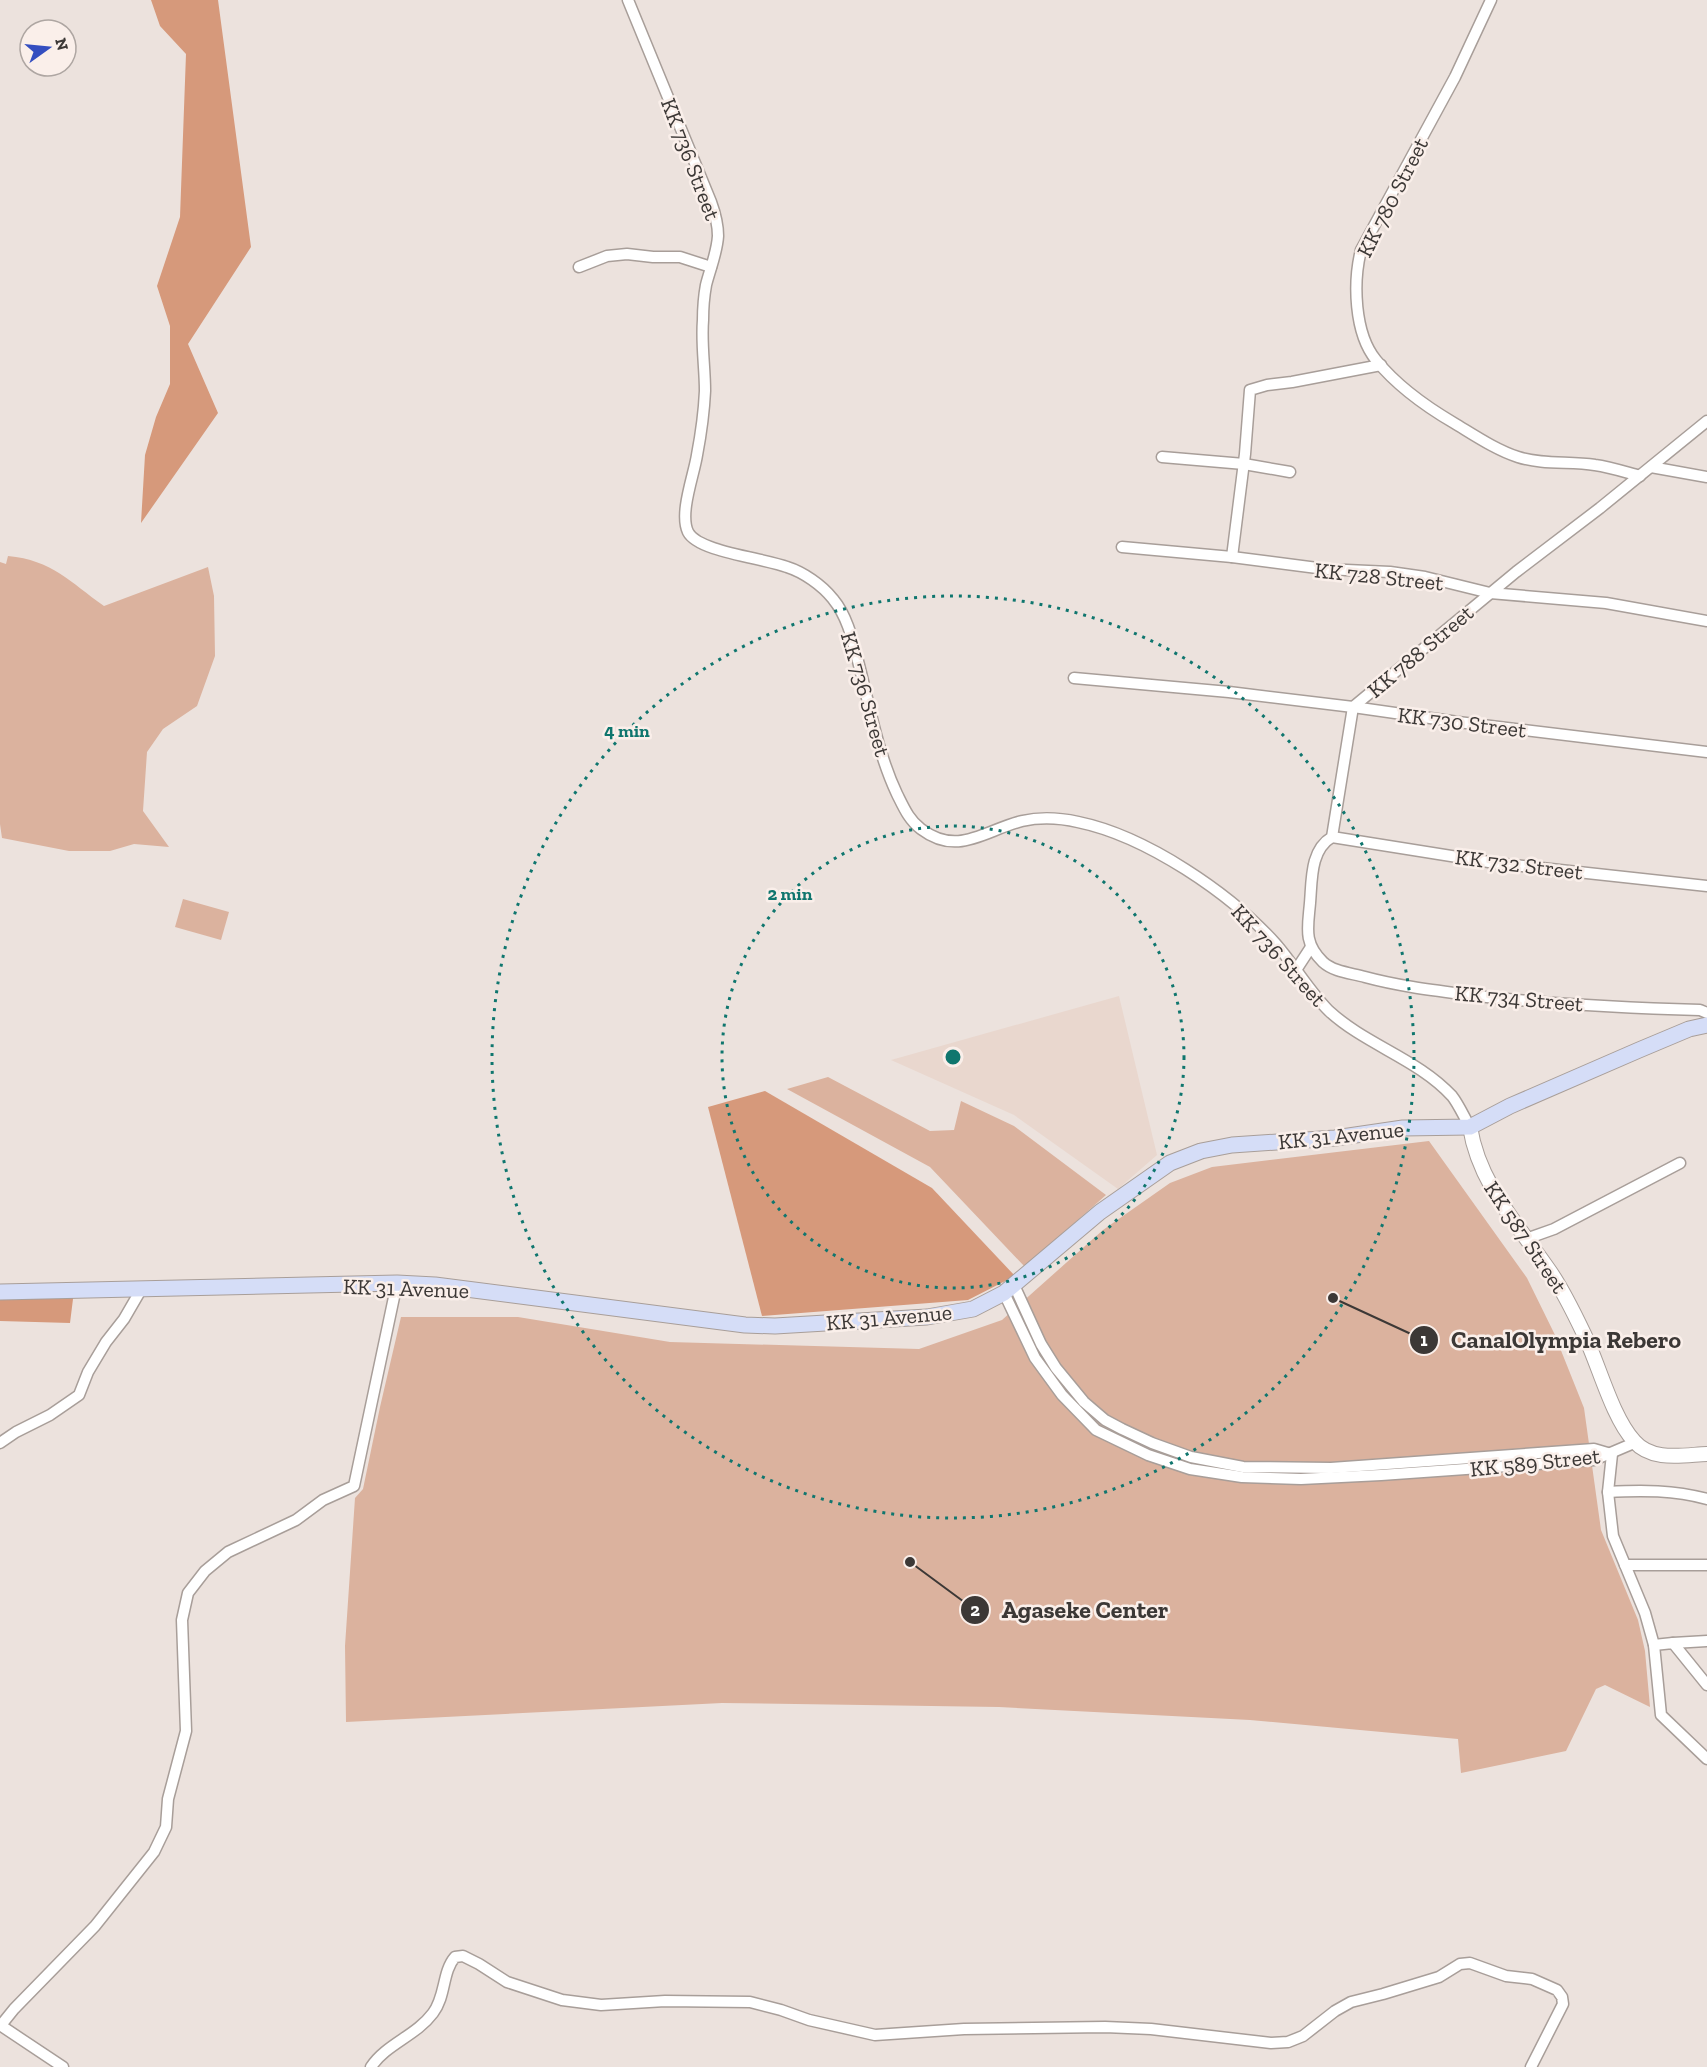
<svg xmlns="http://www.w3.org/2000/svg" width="1707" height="2067" font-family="'Zilla Slab',serif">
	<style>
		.built { fill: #e9d7ce }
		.green { fill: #dbb29e }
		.forest { fill: #d6997b }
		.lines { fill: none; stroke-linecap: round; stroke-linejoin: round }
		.minor-casing { stroke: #a89e99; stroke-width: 13 }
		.tertiary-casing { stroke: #a89e99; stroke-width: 16 }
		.secondary-casing { stroke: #a89e99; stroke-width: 17 }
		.minor { stroke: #fff; stroke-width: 10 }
		.tertiary { stroke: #fff; stroke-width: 14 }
		.secondary { stroke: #d5ddf7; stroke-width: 15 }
		.ring { fill: none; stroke: #0f766e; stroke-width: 3; stroke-dasharray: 3 6 }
		.labels { text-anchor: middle; stroke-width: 5; stroke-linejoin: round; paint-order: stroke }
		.street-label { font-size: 22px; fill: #3c3836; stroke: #faefea }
		.centre { fill: #0f766e; stroke: #faefea; stroke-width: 3 }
		.ring-label { font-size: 18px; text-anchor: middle; font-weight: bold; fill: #0f766e; stroke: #faefea; stroke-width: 5; stroke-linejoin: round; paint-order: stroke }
		.leader { fill: none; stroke: #3c3836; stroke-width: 2 }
		.callout-dot { fill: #3c3836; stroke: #faefea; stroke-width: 2 }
		.mark-label { font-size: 18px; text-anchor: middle; font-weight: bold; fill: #fff }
		.callout-label { font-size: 24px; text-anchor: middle; font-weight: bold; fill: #3c3836; stroke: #faefea; stroke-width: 5; stroke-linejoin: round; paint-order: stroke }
	</style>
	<rect width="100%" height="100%" fill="#ece2dd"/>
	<polygon class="built" points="1119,996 1157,1155 1118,1189 1014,1115 891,1060"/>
	<g class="green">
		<path d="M8,556c44,4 62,26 96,50l104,-39 6,29 1,60 -18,50 -34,23 -16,23 -4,59 26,36 -35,-3 -24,7h-41l-67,-13 -2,-14v-262l6,2z"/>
		<polygon points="183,899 229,912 221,940 175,927"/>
		<polygon points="828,1077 930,1131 954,1130 961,1101 1014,1126 1106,1195 1025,1267 930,1167 787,1089"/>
		<polygon points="1429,1141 1527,1278 1554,1333 1584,1408 1601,1530 1638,1620 1645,1651 1650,1707 1605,1685 1596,1689 1566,1751 1461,1773 1458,1739 1250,1720 999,1707 722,1703 346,1722 345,1646 355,1498 363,1489 380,1407 401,1317 518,1317 670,1342 919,1349 1002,1320 1103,1230 1170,1183 1212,1167"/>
	</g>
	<g class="forest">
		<polygon points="151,0 218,0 251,247 188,344 218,413 141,523 145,455 156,417 170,384 170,326 157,286 180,217 186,54 160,26"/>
		<polygon points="765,1091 932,1188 1015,1276 968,1300 762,1316 708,1107"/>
		<polygon points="74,1291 70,1323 0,1321 0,1295"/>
	</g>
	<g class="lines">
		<defs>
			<g id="minor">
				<path d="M628,0l83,202c4,11 7,22 7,34 -1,17 -8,33 -12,49 -2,11 -3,23 -3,35 -2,24 2,47 2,71 -1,21 -4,43 -8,64 -3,20 -18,58 -9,77 10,20 76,26 99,35 16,5 35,18 46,32 15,18 20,43 26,66 11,43 19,89 38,129 7,14 12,26 24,35 37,28 64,1 101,-8 18,-4 38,-3 56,1 68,14 152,71 198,122 19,22 33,47 53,67 37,34 89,48 123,85 7,9 12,21 18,31"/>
				<path d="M1491,0l-36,77 -94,173c-8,32 -7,83 15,110 21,26 49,46 78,63 20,12 42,27 64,34 25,8 52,4 77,8 15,2 30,7 45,11"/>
				<polyline points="579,267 607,256 627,254 653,257 680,257 711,267"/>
				<path d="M1707,421l-107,87 -84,64 -163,135 -21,130c-22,13 -20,43 -22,66 -2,24 -7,40 13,59 11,10 28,11 42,15 37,10 75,14 112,19 74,8 148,12 223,14l7,3"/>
				<polyline points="1162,457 1244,464 1290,472"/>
				<polyline points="1651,467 1707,477"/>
				<polyline points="1122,547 1232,557 1325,569 1390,572 1425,577 1490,593 1606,603 1707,621"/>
				<polyline points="1232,557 1245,454 1250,390 1267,385 1292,382 1381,365"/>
				<polyline points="1074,678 1229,692 1353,707 1458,722 1707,752"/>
				<polyline points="1332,837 1495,863 1707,886"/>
				<polyline points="1296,970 1311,947"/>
				<polyline points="1526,1239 1554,1229 1680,1163"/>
				<polyline points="1014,1285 1041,1344 1056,1368 1084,1402 1105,1420 1122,1429 1152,1443 1191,1457 1243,1467 1331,1468 1594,1449 1611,1454"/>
				<polyline points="1004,1293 1035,1358 1062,1395 1096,1430 1148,1455 1190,1469 1242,1477 1301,1479 1381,1475 1594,1460 1634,1443"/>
				<polyline points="0,1443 16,1432 50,1415 79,1395 88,1372 106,1342 124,1319 142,1288"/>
				<polyline points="1612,1454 1608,1492 1613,1536 1645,1613 1654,1645 1661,1715 1707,1759"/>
				<path d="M1608,1492c34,-2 66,-2 99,7"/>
				<polyline points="1625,1565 1707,1565"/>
				<polyline points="1673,1643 1707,1641"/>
				<polyline points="1654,1645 1673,1643 1707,1685"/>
				<polyline points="2,2024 14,2009 95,1926 154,1852 166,1827 168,1799 186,1731 182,1620 188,1593 205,1571 228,1552 296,1520 323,1500 354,1486 397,1283"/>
				<polyline points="0,2025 63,2067"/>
				<path d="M371,2067c15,-23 45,-31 62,-54 13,-17 9,-41 22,-56l8,-1 16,8 28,18 55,18 39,5 64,-4 85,1 31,8 28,10 66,15 89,-6 141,-2 46,2 120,14 17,-1 15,-6 32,-25 16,-9 32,-8 56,-17 21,-13 10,-1 36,13 26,3 25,11 5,7 1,7 -32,63"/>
			</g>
			<path id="tertiary" d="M1470,1127c9,58 50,100 81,146 13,19 23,40 33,61 15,31 28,83 50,107 18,21 49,14 73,13"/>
			<polyline id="secondary" points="0,1292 397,1283 435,1285 745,1325 775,1326 927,1317 973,1309 1004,1293 1100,1212 1170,1163 1201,1151 1232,1145 1335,1138 1403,1128 1470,1127 1510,1106 1639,1050 1689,1029 1707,1025"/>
		</defs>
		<use href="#minor" class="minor-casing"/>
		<use href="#tertiary" class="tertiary-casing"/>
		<use href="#secondary" class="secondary-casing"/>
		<use href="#minor" class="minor"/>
		<use href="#tertiary" class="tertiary"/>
		<use href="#secondary" class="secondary"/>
	</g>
	<g class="ring">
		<circle cx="953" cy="1057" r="231"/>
		<circle cx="953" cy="1057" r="461"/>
	</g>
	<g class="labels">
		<g class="street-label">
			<text transform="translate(691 159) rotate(69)" y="8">KK 736 Street</text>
			<text transform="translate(1392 197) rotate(-63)" y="8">KK 780 Street</text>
			<text transform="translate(1379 576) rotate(6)" y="8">KK 728 Street</text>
			<text transform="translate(1420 651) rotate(-40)" y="8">KK 788 Street</text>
			<text transform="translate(866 694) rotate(74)" y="8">KK 736 Street</text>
			<text transform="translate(1462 722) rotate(7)" y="8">KK 730 Street</text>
			<text transform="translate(1519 864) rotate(7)" y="8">KK 732 Street</text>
			<text transform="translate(1279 955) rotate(48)" y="8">KK 736 Street</text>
			<text transform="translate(1519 998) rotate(5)" y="8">KK 734 Street</text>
			<text transform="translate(1341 1135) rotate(-6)" y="8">KK 31 Avenue</text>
			<text transform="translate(1526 1237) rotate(56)" y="8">KK 587 Street</text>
			<text transform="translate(406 1288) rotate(2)" y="8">KK 31 Avenue</text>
			<text transform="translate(889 1317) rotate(-5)" y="8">KK 31 Avenue</text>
			<text transform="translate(1535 1462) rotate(-6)" y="8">KK 589 Street</text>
		</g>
	</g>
	<circle cx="953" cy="1057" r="9" class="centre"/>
	<g class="ring-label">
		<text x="627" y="737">4 min</text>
		<text x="790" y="900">2 min</text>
	</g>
	<path class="leader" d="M1333 1298L1424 1340M910 1562L975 1610"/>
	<g class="callout-dot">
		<circle cx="1333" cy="1298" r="6"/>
		<circle cx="910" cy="1562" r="6"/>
		<circle cx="1424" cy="1340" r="15"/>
		<circle cx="975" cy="1610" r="15"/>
	</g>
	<g class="mark-label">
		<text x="1424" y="1346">1</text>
		<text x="975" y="1616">2</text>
	</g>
	<g class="callout-label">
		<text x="1566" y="1348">CanalOlympia Rebero</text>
		<text x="1085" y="1618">Agaseke Center</text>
	</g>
	<g transform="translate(48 48) rotate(75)"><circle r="28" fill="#faefea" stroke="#aea6a2" stroke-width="1.5"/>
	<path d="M0-4.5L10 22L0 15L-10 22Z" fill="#344ec0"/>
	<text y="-9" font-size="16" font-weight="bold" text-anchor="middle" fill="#3c3836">N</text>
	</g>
</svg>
